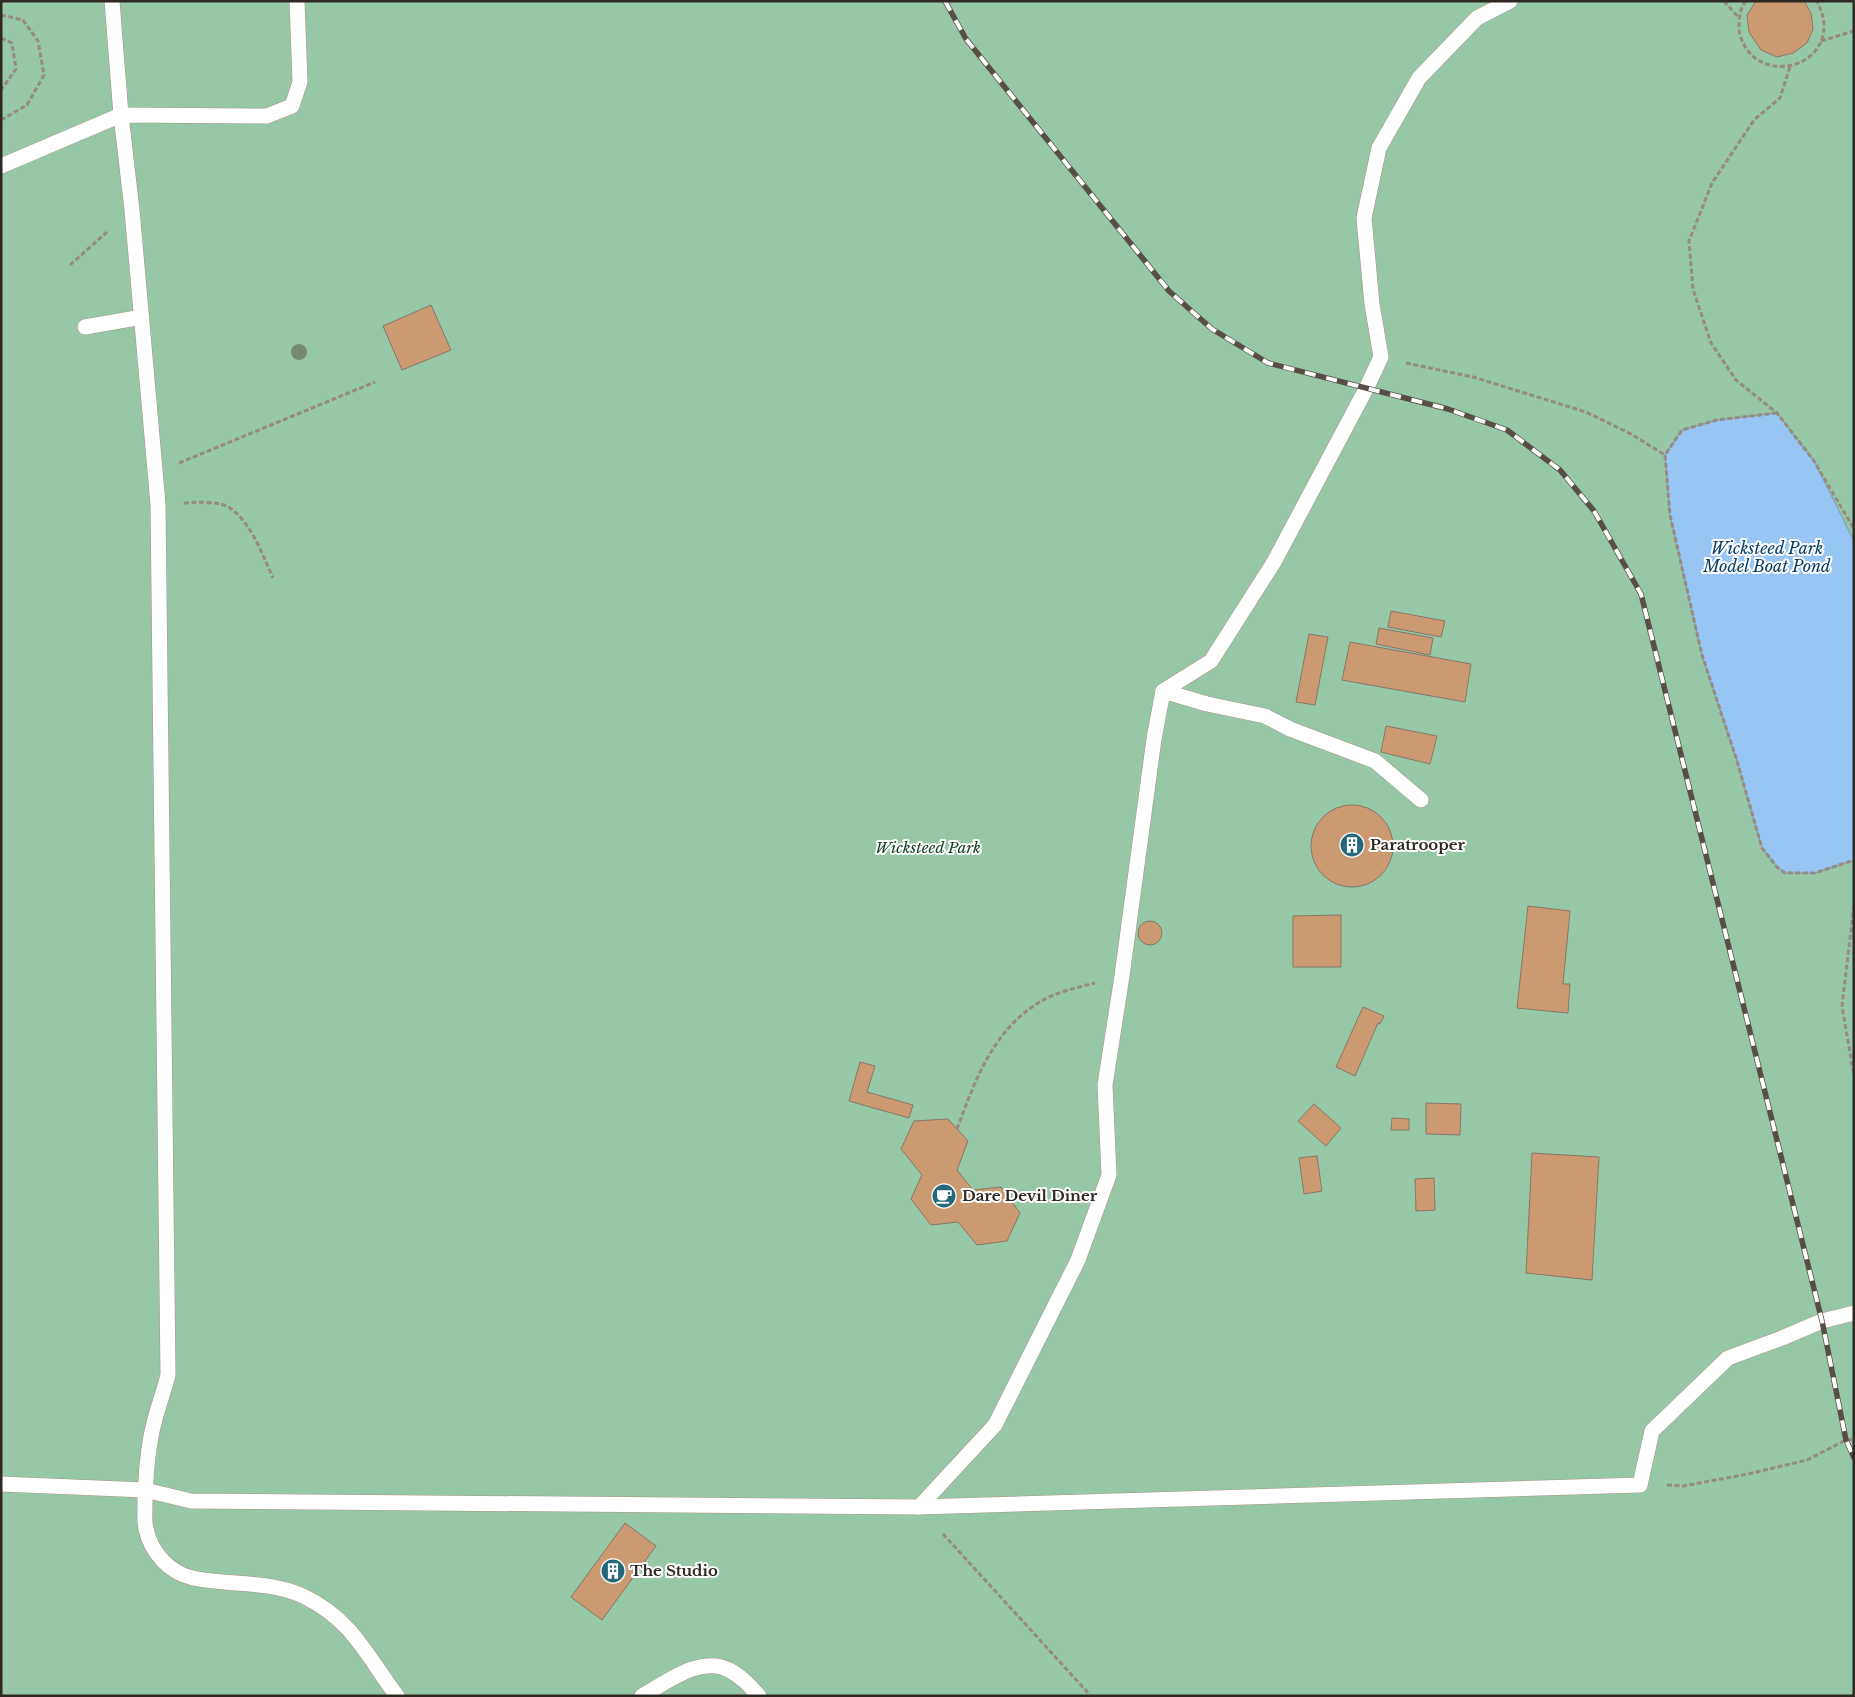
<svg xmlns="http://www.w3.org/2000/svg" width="1855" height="1697" font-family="'Libre Baskerville',serif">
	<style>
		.green { fill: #96c7a6 }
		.water { fill: #97c6f4; stroke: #7897b5 }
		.building { fill: #cc9a71; stroke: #887668 }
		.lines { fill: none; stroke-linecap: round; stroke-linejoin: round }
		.service-casing { stroke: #a79485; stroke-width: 16 }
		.path { stroke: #988a7f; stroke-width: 3; stroke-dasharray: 5 2.5; stroke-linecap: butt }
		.service { stroke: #fff; stroke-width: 15 }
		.rail-casing { stroke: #584e46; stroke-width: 5.5 }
		.rail { stroke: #fff; stroke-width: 4; stroke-dasharray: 11; stroke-linecap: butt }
		.tree { fill: #778873 }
		.labels { text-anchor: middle; stroke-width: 4; stroke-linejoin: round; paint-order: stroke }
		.poi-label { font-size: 15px; font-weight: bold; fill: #2f2822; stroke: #fff; text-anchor: start }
		.park-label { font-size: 15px; font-style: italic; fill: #124027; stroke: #fff }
		.water-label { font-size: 16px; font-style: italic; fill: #043c66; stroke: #fff }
	</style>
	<rect width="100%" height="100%" fill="#f3dfcf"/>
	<rect class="green" x="1" y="1" width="1853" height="1695"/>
	<polygon class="water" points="1777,413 1814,461 1854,541 1854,860 1815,873 1785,873 1777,867 1762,848 1737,761 1702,655 1670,515 1665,455 1682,430 1717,420"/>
	<g class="building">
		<polygon points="1756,1 1804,1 1811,13 1813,29 1807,43 1793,53 1777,57 1761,50 1749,32 1747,15"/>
		<polygon points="431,305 451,350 402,370 383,326"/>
		<polygon points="1391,611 1445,621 1441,637 1388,627"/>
		<polygon points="1379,628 1433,638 1430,655 1376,644"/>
		<polygon points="1309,634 1328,637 1315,705 1296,702"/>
		<polygon points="1350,642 1471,664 1465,702 1342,680"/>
		<polygon points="1386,726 1437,736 1430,764 1381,752"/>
		<circle cx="1352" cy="846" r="41"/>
		<polygon points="1528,906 1570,911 1563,984 1570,984 1568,1013 1517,1008"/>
		<polygon points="1341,915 1341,967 1293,967 1293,916"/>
		<circle cx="1150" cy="933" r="12"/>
		<polygon points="1363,1007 1384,1016 1380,1024 1378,1023 1355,1076 1336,1067"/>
		<polygon points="860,1062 875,1066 867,1092 913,1105 909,1118 849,1101"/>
		<polygon points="1426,1103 1461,1104 1460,1135 1426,1134"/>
		<polygon points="1314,1104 1341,1128 1326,1146 1298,1121"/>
		<polygon points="1392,1118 1409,1119 1409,1130 1391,1130"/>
		<polygon points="948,1119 968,1141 957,1170 973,1190 1001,1187 1020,1213 1007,1241 977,1245 958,1222 931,1225 911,1199 922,1175 901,1149 914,1121"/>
		<polygon points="1532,1153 1599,1157 1592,1280 1526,1273"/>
		<polygon points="1317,1156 1322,1191 1304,1194 1299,1158"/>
		<polygon points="1434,1178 1435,1210 1416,1211 1415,1179"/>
		<polygon points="625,1523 656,1546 602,1620 571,1597"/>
	</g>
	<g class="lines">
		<defs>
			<g id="service">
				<path d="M112,1l9,114 11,95 26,294 10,871c-4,16 -10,32 -14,48 -6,22 -9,59 -9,83 0,7 -1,15 1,23 5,23 23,44 47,49 37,8 77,2 112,19 47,23 62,59 92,99"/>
				<polyline points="1,166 121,115 267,116 292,106 300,82 297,1"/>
				<polyline points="85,327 142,317"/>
				<polyline points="1163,691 1207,704 1265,716 1290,729 1375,761 1421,800"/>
				<polyline points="1,1484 145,1490 191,1501 919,1507 995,1425 1078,1260 1109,1175 1105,1085 1122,976 1154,739 1163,691 1211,661 1274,562 1366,389 1381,357 1372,304 1364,218 1379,148 1419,78 1477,18 1510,1"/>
				<polyline points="919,1507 1640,1485 1652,1431 1728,1358 1782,1338 1822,1321 1854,1313"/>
				<path d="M642,1696c24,-13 58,-41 87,-26 12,6 21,16 30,26"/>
			</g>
		</defs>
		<use href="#service" class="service-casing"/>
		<g class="path">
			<polyline points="1724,1 1739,18"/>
			<path d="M1746,1c-6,7 -7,17 -7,26 0,9 4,17 9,24 23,29 75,15 76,-24 0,-10 -3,-17 -7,-26"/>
			<polyline points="1,15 23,20 38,41 44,75 27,105 1,120"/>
			<polyline points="1,38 12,43 16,69 1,90"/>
			<polyline points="1821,41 1854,31"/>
			<polyline points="1790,67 1780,98 1754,120 1712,183 1689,241 1693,289 1711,343 1736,380 1777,413 1814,461 1854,529"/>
			<polyline points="70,265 107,232"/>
			<polyline points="1406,363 1473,377 1586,412 1631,434 1665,455"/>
			<polyline points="1777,413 1717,420 1682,430 1665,455 1670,515 1702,655 1737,761 1762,848 1777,867 1785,873 1815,873 1854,860"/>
			<polyline points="179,463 375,382"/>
			<path d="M184,503c11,-1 37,-2 46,5 21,14 33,48 43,70"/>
			<polyline points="1854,905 1842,1006 1854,1076"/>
			<path d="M957,1129c17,-46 35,-96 78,-124 17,-12 40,-17 60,-22"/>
			<polyline points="1667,1485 1683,1486 1748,1474 1807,1460 1846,1440 1854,1439"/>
			<polyline points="943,1534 1091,1696"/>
		</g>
		<use href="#service" class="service"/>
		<defs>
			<polyline id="rail" points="945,1 966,39 1169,291 1212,329 1268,363 1448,409 1507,430 1560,470 1594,511 1641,594 1822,1321 1846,1440 1854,1458"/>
		</defs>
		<use href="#rail" class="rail-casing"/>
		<use href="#rail" class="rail"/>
	</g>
	<circle class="tree" cx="299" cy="352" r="8"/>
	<defs>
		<symbol id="building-disc" viewBox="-11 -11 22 22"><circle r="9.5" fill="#26687b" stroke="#fff"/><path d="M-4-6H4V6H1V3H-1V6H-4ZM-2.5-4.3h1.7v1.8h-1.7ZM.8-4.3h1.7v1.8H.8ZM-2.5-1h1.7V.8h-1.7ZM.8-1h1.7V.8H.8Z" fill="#fff"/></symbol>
		<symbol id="cafe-disc" viewBox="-11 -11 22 22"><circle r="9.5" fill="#26687b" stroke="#fff"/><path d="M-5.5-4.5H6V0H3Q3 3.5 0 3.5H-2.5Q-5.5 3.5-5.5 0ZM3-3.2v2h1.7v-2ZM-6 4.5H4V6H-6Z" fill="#fff"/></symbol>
	</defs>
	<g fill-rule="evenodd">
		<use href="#building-disc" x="1338" y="831" width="28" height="28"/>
		<use href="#cafe-disc" x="930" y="1182" width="28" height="28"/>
		<use href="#building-disc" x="599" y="1557" width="28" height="28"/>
	</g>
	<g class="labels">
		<g class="poi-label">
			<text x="1370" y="850">Paratrooper</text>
			<text x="962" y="1201">Dare Devil Diner</text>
			<text x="630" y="1576">The Studio</text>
		</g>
		<g class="park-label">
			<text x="928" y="853">Wicksteed Park</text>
		</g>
		<g class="water-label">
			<text x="1767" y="554">Wicksteed Park<tspan x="1767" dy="18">Model Boat Pond</tspan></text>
		</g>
	</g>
	<rect width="1855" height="1697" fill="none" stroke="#2f2822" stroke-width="5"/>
</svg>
